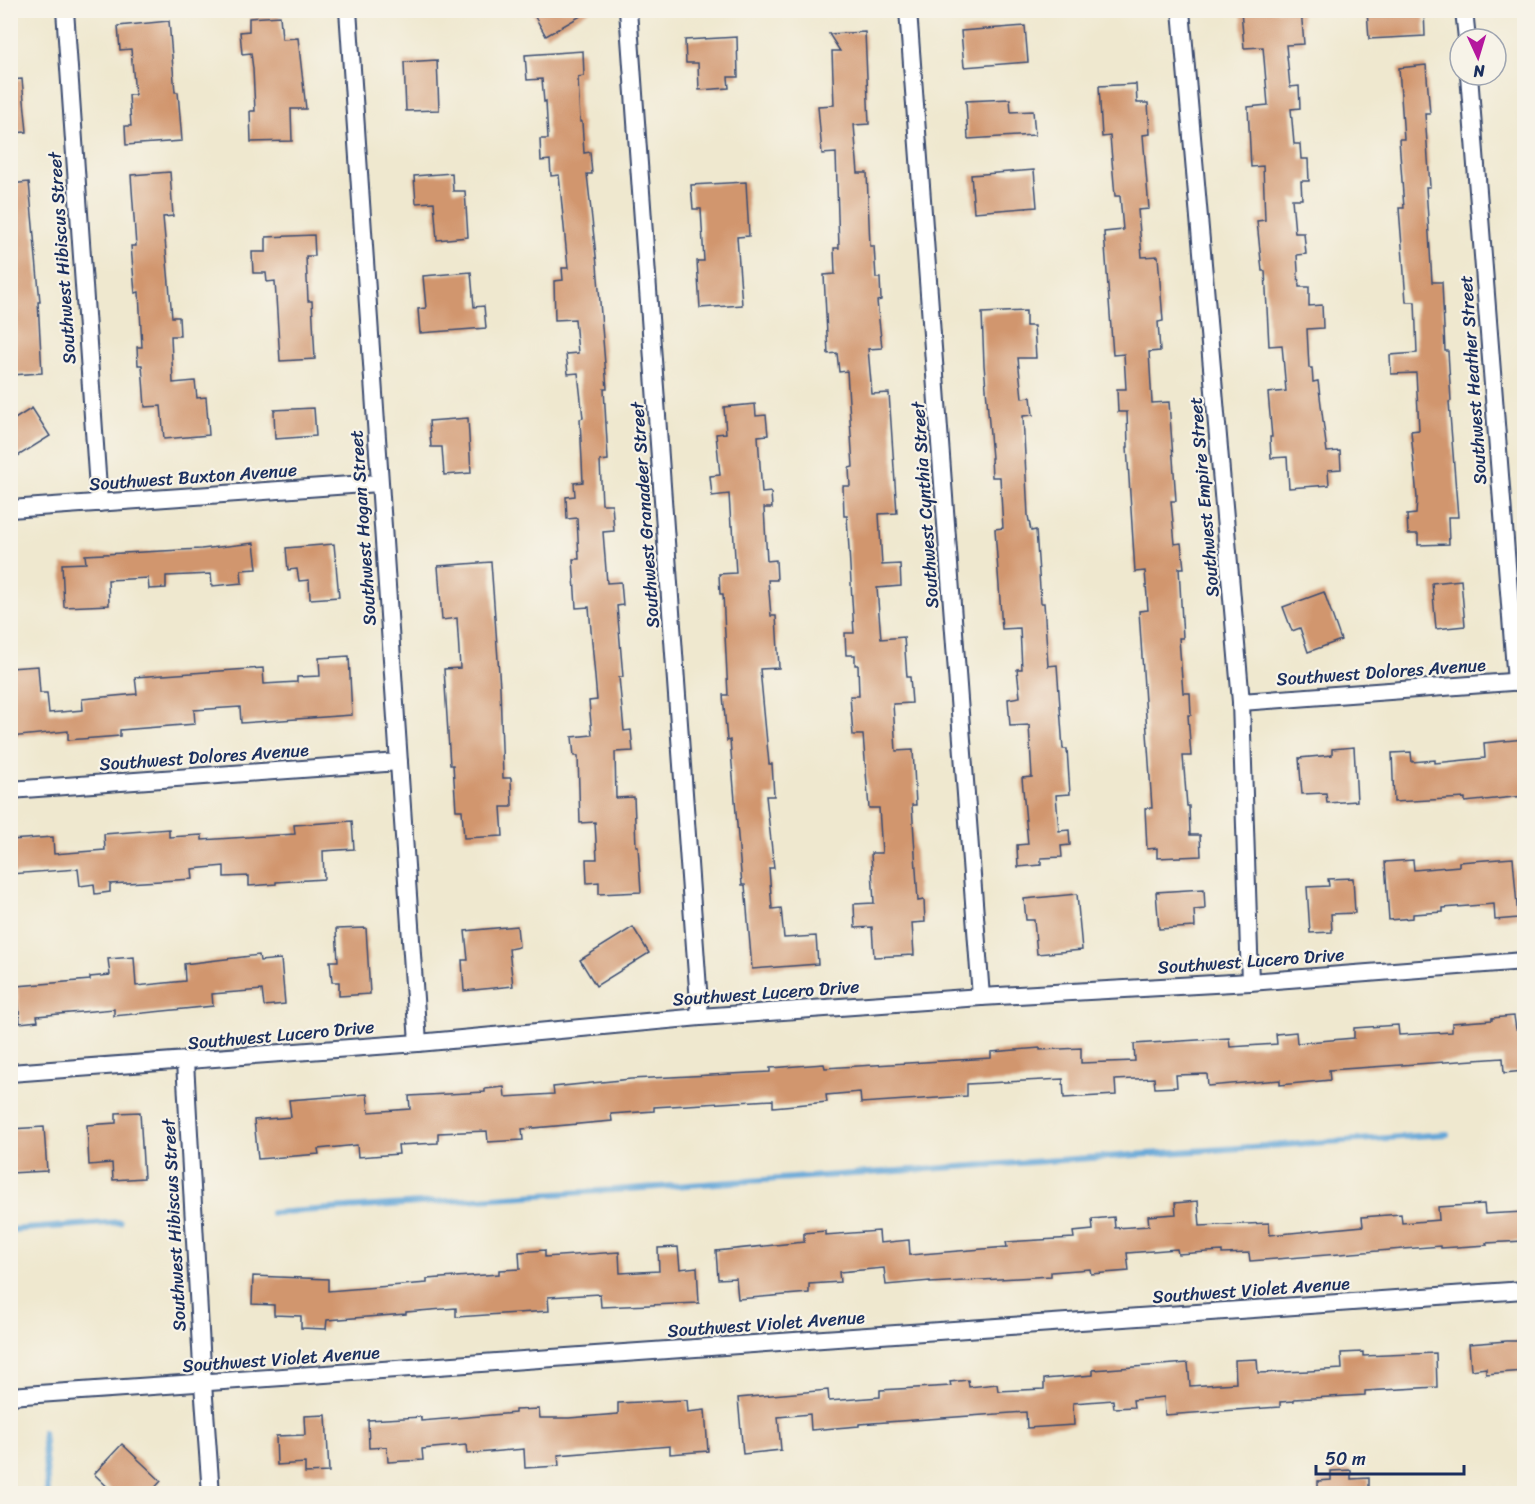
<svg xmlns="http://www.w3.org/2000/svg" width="1535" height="1504" font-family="Sriracha,sans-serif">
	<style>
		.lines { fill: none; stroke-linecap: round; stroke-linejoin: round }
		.stream { stroke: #63a6d7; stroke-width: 6 }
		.building { fill: #d1966e }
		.minor-casing { stroke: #3b4b6f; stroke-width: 20 }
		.minor { stroke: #fff; stroke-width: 16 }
		.labels { text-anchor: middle; stroke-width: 4.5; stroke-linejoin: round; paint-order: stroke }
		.street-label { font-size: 18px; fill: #1b2f5e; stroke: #f7f3e8 }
	</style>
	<rect width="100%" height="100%" fill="#f7f3e8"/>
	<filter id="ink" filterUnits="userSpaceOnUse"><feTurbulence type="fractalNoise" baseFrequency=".0167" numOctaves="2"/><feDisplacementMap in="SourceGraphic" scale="12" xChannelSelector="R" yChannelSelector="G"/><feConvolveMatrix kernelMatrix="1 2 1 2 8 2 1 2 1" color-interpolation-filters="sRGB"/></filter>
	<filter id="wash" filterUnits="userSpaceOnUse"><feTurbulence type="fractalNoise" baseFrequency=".008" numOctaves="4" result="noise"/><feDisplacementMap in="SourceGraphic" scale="24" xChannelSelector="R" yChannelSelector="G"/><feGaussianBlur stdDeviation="1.35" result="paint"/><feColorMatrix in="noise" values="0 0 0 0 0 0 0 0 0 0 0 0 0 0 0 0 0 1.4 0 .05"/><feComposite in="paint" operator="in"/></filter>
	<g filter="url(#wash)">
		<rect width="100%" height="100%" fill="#efe8cf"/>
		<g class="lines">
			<g class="stream">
				<polyline points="272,1213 1447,1134"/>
				<polyline points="10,1230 120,1222"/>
				<polyline points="43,1432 48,1494"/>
			</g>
		</g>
		<g id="blocks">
			<g class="building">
				<polygon points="531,10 591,10 546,36"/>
				<polygon points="1241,10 1301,10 1304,44 1286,45 1290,87 1299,86 1300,108 1291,109 1294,144 1300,144 1301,159 1308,159 1309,181 1301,181 1302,199 1292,199 1295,233 1304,233 1306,254 1297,255 1299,287 1309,287 1309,306 1322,305 1323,328 1307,329 1309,368 1312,368 1313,382 1318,381 1327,452 1340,451 1341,469 1328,470 1329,485 1289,488 1287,457 1271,458 1270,437 1272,437 1268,393 1286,391 1282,345 1269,346 1265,271 1262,271 1257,221 1265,220 1263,166 1251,167 1248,107 1268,105 1263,47 1244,48"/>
				<polygon points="1367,10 1424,10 1425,36 1369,39"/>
				<polygon points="280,16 282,39 298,38 306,109 291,109 292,141 251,142 250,111 255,111 253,69 251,53 242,54 240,32 249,31 249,18"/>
				<polygon points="169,21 175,92 178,92 182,141 126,145 125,126 131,126 129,95 135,95 131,49 120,50 118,26"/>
				<polygon points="1025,26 1028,62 964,67 961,31"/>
				<polygon points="865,32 869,124 854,125 858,173 867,173 870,246 874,246 876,278 880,278 881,300 877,301 882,348 868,349 872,394 889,393 897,513 879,514 882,565 900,564 901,586 877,588 881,639 904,637 907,677 910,677 912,703 893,704 896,751 913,750 916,805 912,805 918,901 924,900 925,922 912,923 914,955 874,957 872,927 855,928 854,904 874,903 871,853 882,853 879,808 869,808 863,735 853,735 850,696 859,696 858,665 855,665 855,655 846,655 845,633 854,633 847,516 844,516 843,486 850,486 849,468 853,467 847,371 839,372 837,353 828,354 824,275 835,274 834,248 839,248 836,153 822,154 818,106 834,105 832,51 840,51 829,34"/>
				<polygon points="737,37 738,77 728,77 729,88 699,90 698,63 686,63 685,40"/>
				<polygon points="583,51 584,76 578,77 580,122 582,122 584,153 590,152 592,174 587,174 597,265 607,389 604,389 608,460 600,461 602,504 612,504 614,531 603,532 607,583 621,582 623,605 617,606 623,677 619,677 624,731 631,730 633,751 615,752 616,798 634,797 636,846 638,846 641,892 599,894 599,882 587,883 586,859 597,859 595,822 580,823 578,756 574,756 572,737 592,735 589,701 597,700 589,607 576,608 573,559 579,559 577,518 567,519 566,497 575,496 574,483 583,482 580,419 583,418 578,373 568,374 566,354 578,353 575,319 555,320 554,281 563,280 562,268 568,268 559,175 551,176 550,160 541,161 540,139 548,139 546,101 544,102 542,79 527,80 525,55"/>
				<polygon points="437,60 439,110 406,111 404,62"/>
				<polygon points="1426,65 1430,114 1425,114 1430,187 1426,187 1432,282 1442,282 1445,351 1448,351 1451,401 1449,402 1458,517 1448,517 1449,544 1418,545 1418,534 1408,534 1407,515 1416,514 1417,498 1411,431 1419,430 1416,373 1391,374 1390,355 1417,353 1415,302 1406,302 1403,259 1399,208 1404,208 1399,139 1404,139 1399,68"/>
				<polygon points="22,79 27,132 10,133 10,80"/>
				<polygon points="1136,84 1137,103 1148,103 1150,134 1143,135 1149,209 1138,210 1142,257 1158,256 1163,321 1158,322 1160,351 1149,352 1152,403 1169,402 1176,501 1171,501 1175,544 1181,543 1184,568 1179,568 1183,638 1179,638 1183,693 1190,693 1191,715 1188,715 1191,756 1183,756 1187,806 1189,806 1190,835 1200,835 1201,856 1157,858 1157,848 1147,849 1145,808 1152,808 1139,611 1148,610 1145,571 1135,572 1127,447 1128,447 1127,412 1118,412 1117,389 1126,389 1124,354 1113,355 1104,232 1123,230 1120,196 1115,196 1110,136 1102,137 1099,86"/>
				<polygon points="1010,99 1011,112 1033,111 1035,135 968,139 966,101"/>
				<polygon points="1034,170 1037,207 974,212 971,175"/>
				<polygon points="170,172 173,216 163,217 172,317 179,317 180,336 171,336 173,383 195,381 197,398 206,397 209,435 164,439 161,406 145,407 142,365 138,365 137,347 142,347 139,292 135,293 131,246 136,246 131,175"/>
				<polygon points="452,173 453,191 465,191 468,237 437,240 434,202 416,203 414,176"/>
				<polygon points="29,182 40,302 38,302 42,373 11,375 10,184"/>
				<polygon points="746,182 749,236 737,237 742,305 700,308 697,261 704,261 701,209 693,209 691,185"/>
				<polygon points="314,235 315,256 306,256 308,301 312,301 315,359 280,361 275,281 267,282 266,273 253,273 252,252 266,252 266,237"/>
				<polygon points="471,272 474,307 484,306 486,328 420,333 418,309 426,308 423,276"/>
				<polygon points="1026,311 1026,326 1034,326 1036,358 1018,358 1022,398 1031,397 1033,415 1023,416 1028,516 1031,531 1036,530 1041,603 1044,603 1048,666 1057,665 1063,749 1067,749 1070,794 1056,795 1059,831 1069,830 1070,845 1061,846 1062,857 1041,858 1041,865 1018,867 1017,845 1028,844 1022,778 1032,777 1029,725 1010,726 1008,699 1020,697 1017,669 1022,669 1020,628 1002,629 995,529 1003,528 1000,477 992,477 991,458 992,458 984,365 982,313"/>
				<polygon points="755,404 756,416 766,415 768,435 758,436 759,451 762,493 771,492 772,508 764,508 767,561 776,560 777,580 768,580 771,616 776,616 779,668 760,669 769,764 772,764 774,796 766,796 774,868 769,868 772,909 781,908 784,938 816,936 818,964 752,969 745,885 742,885 730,740 727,741 723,695 728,695 723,594 720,594 719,574 736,573 733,526 731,526 729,494 712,496 710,476 720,475 716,434 726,433 724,407"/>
				<polygon points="32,408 50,436 10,461 10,422"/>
				<polygon points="314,408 316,436 275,439 274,410"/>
				<polygon points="468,418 471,473 444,475 442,447 431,447 429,421"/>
				<polygon points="254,543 257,569 241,570 242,583 212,586 211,574 166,576 166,588 149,589 148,578 108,580 109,605 64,607 62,564 86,563 85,555 201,549"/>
				<polygon points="334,544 339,597 310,599 309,580 299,581 297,569 288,570 286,548"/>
				<polygon points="491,562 500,687 503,778 511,778 512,807 501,807 503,836 464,838 462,810 456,810 453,765 450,765 444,669 460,668 457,618 442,620 438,566"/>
				<polygon points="1461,580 1465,626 1436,629 1432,583"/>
				<polygon points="1324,592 1341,640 1308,652 1300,628 1292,631 1283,607"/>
				<polygon points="349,656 352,715 241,723 240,707 194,710 195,724 120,730 120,736 68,740 68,731 10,737 10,668 38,666 40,693 47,693 49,713 83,710 82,699 137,694 135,677 263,668 264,684 297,682 297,677 320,676 319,658"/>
				<polygon points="1524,739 1524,796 1465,802 1465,798 1394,802 1392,753 1411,752 1412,762 1435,760 1435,763 1485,758 1484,743"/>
				<polygon points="1354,747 1357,801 1327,803 1326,793 1302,794 1299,758 1332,755 1332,749"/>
				<polygon points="352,821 354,849 323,851 324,879 276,882 276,884 249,886 249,876 224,877 224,866 192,869 193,879 110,884 110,892 95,894 94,884 80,886 78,869 10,874 10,840 53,837 54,854 105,850 104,834 169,829 169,837 202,835 202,840 295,834 294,825"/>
				<polygon points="1513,858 1518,918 1495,920 1494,904 1443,908 1443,912 1413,914 1413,918 1389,920 1385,862 1413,860 1414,870 1459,866 1459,862"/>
				<polygon points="1353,878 1355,913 1331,914 1332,932 1310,933 1307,887 1329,886 1328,879"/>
				<polygon points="1204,889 1205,909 1194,910 1195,927 1159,929 1156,892"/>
				<polygon points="1077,894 1082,950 1037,954 1034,920 1026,920 1024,899"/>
				<polygon points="517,926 519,947 509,949 513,986 464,991 462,960 468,960 465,931"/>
				<polygon points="633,927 649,953 596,986 580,960"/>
				<polygon points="366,928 370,994 339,996 339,982 332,982 330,961 338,961 336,929"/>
				<polygon points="259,955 260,961 281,959 285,1004 264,1006 262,990 212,994 213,1006 114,1016 114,1009 37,1016 38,1021 20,1023 17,986 90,980 90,977 110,975 108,959 134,957 136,986 185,981 184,964"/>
				<polygon points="1514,1016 1516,1029 1524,1028 1524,1071 1504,1073 1503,1058 1329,1070 1330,1080 1280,1085 1280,1080 1208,1086 1207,1074 1176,1075 1177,1087 1155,1088 1154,1078 1115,1080 1116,1095 1064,1098 1063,1079 967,1084 967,1096 861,1103 860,1092 826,1095 827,1102 773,1107 773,1100 654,1107 654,1111 611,1114 612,1121 522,1129 523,1140 488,1142 487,1131 438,1133 438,1143 398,1145 399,1154 358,1157 357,1145 318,1149 319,1154 258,1159 254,1120 291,1117 289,1100 367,1094 369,1112 410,1109 409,1096 485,1092 485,1089 504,1087 505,1097 554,1094 553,1087 631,1079 770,1072 770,1068 824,1064 825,1068 991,1058 991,1052 1040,1048 1040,1050 1081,1048 1081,1063 1135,1061 1134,1044 1229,1038 1230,1047 1277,1044 1276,1034 1296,1032 1297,1043 1354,1038 1354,1028 1398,1025 1399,1035 1452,1032 1452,1023 1492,1020 1492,1018"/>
				<polygon points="140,1112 144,1178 113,1180 112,1163 89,1165 87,1125 116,1123 116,1113"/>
				<polygon points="44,1127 47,1171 10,1173 10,1129"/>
				<polygon points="1198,1201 1200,1226 1269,1223 1270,1235 1363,1226 1362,1217 1401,1214 1402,1223 1439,1220 1438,1207 1484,1204 1485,1214 1524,1212 1524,1241 1486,1243 1487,1245 1441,1248 1441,1246 1250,1261 1249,1253 1222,1254 1222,1251 1178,1254 1177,1249 1127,1253 1129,1271 1091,1274 1090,1269 1051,1272 1051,1276 930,1283 930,1281 886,1285 884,1268 839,1272 840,1282 809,1284 809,1293 738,1299 736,1278 718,1279 716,1251 804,1242 804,1233 825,1231 825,1235 879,1231 880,1243 909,1240 910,1255 1007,1247 1006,1242 1074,1238 1073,1232 1093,1230 1092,1219 1114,1217 1115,1228 1149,1226 1148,1216 1176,1214 1175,1203"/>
				<polygon points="678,1247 680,1269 697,1267 699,1303 601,1307 600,1294 548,1297 549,1311 456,1317 456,1308 406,1312 406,1314 327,1320 326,1329 301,1328 301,1316 274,1315 274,1305 252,1304 253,1276 328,1279 328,1291 427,1283 427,1279 499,1274 499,1270 520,1269 519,1252 545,1250 545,1257 619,1252 620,1273 659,1271 658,1248"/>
				<polygon points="1507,1341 1524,1341 1524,1371 1486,1374 1486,1368 1471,1370 1469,1344"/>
				<polygon points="1363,1352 1363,1356 1436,1353 1437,1387 1365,1391 1365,1395 1294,1399 1294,1401 1280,1402 1280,1407 1165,1415 1164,1397 1133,1400 1134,1407 1114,1408 1113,1400 1073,1403 1074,1425 1027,1428 1026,1412 859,1424 859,1426 811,1430 810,1414 778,1417 781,1450 743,1454 738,1398 828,1390 829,1401 880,1397 880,1390 951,1386 950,1382 968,1380 969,1387 997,1384 998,1391 1044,1389 1044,1379 1093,1375 1093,1370 1188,1363 1190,1386 1236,1383 1235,1360 1257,1359 1258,1373 1309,1371 1342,1369 1341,1353"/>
				<polygon points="687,1400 688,1412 705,1410 708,1451 670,1454 670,1446 558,1455 559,1466 525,1468 524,1449 467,1454 466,1445 422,1449 423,1460 388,1462 387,1447 369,1448 368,1420 421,1417 421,1421 515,1413 515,1410 539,1409 540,1418 569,1418 618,1414 618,1403"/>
				<polygon points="326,1415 329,1472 305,1473 305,1463 277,1465 276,1436 305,1435 304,1416"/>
				<polygon points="122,1444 161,1481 149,1494 115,1494 94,1474"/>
				<polygon points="1351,1470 1351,1479 1369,1478 1369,1494 1318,1494 1318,1481 1331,1480 1331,1471"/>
			</g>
		</g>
	</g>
	<g filter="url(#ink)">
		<use href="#blocks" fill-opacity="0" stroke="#3b4b6f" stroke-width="1.5"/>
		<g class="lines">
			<defs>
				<g id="minor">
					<polyline points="65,10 99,503"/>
					<polyline points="348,10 418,1043"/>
					<polyline points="628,10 700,1017"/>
					<polyline points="908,10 981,997"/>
					<polyline points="1181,10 1241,702 1250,982"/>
					<polyline points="1464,10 1467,39"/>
					<polyline points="1469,75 1516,682"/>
					<polyline points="10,509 379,483"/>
					<polyline points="1241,702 1524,681"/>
					<polyline points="10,790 399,762"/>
					<polyline points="185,1062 203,1384 211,1494"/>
					<polyline points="10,1073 418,1043 700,1017 981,997 1250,982 1524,961"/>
					<polyline points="10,1396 1524,1290"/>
				</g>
			</defs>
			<use href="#minor" class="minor-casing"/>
			<use href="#minor" class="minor"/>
		</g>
	</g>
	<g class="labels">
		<g class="street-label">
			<text transform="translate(62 258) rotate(-94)" y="6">Southwest Hibiscus Street</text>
			<text transform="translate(1473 380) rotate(-94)" y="6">Southwest Heather Street</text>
			<text transform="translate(193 477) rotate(-4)" y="6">Southwest Buxton Avenue</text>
			<text transform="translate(1204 497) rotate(-95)" y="6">Southwest Empire Street</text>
			<text transform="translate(925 505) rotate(-94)" y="6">Southwest Cynthia Street</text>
			<text transform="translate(645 515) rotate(-94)" y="6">Southwest Granadeer Street</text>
			<text transform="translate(363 528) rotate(-94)" y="6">Southwest Hogan Street</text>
			<text transform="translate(1381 672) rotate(-4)" y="6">Southwest Dolores Avenue</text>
			<text transform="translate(204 757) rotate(-4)" y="6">Southwest Dolores Avenue</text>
			<text transform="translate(1251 961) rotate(-4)" y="6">Southwest Lucero Drive</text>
			<text transform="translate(766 993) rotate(-4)" y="6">Southwest Lucero Drive</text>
			<text transform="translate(281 1035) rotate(-5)" y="6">Southwest Lucero Drive</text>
			<text transform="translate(174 1225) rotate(-93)" y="6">Southwest Hibiscus Street</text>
			<text transform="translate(1251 1290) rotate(-4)" y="6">Southwest Violet Avenue</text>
			<text transform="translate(766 1324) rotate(-4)" y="6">Southwest Violet Avenue</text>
			<text transform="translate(281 1359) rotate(-4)" y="6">Southwest Violet Avenue</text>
		</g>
	</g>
	<rect width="1535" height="1504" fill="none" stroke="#f7f3e8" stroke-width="36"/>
	<g transform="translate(1478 57) rotate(176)"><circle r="28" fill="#f7f3e8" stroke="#9fa5b1" stroke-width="1.5"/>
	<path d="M0-4.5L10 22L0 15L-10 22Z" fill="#b5179e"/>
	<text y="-9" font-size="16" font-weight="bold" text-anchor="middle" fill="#1b2f5e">N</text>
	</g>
	<path d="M1316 1465v9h148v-9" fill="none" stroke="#1b2f5e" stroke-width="3"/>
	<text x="1325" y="1465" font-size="18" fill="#1b2f5e" stroke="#f7f3e8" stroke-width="4.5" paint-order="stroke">50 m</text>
</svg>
